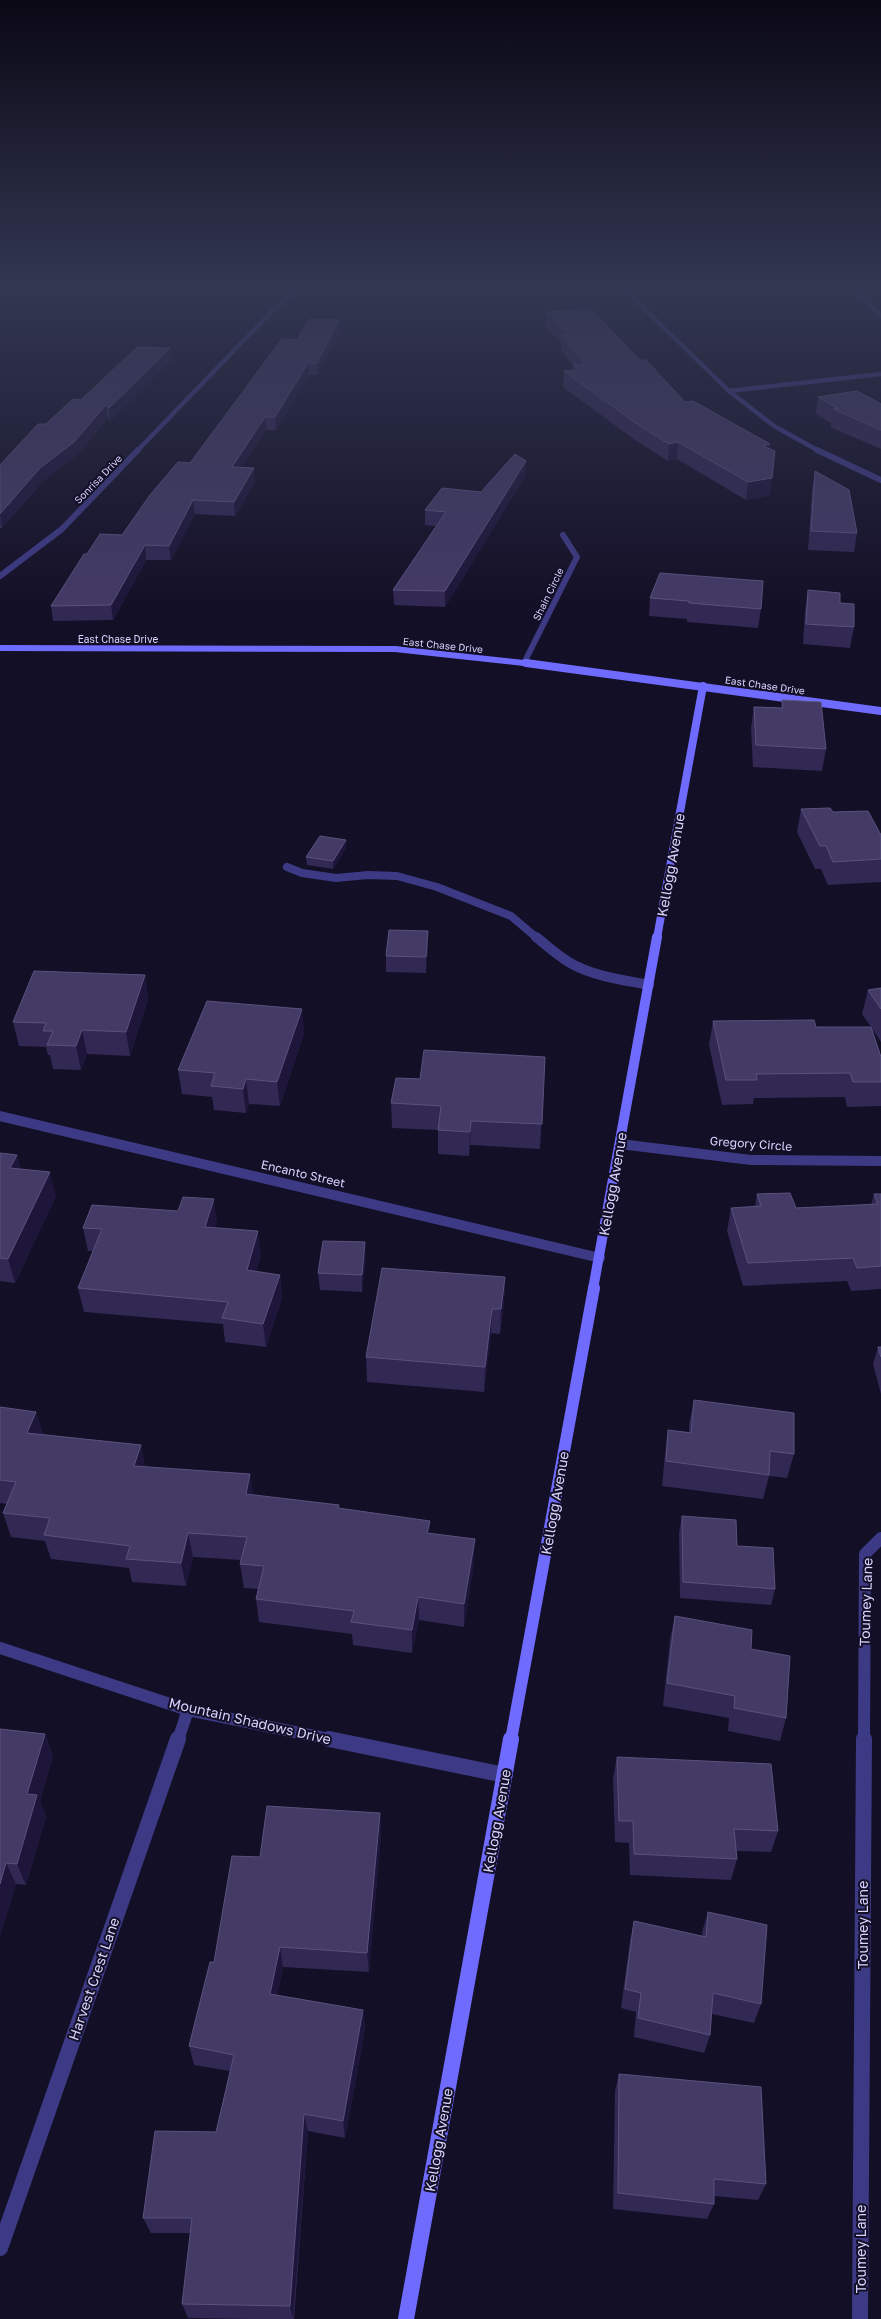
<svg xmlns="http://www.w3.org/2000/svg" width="881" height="2319" font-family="'Golos Text',sans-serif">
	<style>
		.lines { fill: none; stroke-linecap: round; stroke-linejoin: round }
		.lane-far1 { stroke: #3d3a85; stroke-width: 8 }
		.lane { stroke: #3d3a85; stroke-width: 10 }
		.street-far4 { stroke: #3d3a85; stroke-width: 4.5 }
		.street-far3 { stroke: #3d3a85; stroke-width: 6 }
		.street-far2 { stroke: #3d3a85; stroke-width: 10 }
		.street-far1 { stroke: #3d3a85; stroke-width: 12 }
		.street { stroke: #3d3a85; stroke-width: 16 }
		.secondary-far4 { stroke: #6f6bff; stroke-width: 6 }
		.secondary-far3 { stroke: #6f6bff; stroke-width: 8 }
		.secondary-far2 { stroke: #6f6bff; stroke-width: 10 }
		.secondary-far1 { stroke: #6f6bff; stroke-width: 12 }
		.secondary { stroke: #6f6bff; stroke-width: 16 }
		.wall { fill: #312854 }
		.shaded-wall { fill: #1d163a }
		.building { fill: #433a66; stroke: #5a527e }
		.labels { text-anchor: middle; stroke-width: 4; stroke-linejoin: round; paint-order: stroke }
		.far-street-label { font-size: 10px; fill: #d9d4ff; stroke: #130f26 }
		.street-label { font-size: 12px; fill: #d9d4ff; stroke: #130f26 }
		.near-street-label { font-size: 14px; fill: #d9d4ff; stroke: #130f26 }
	</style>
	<rect width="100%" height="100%" fill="#130f26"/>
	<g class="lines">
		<polyline class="lane-far1" points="287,867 302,873 336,878 368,875 397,876 437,887 511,916 537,938"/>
		<path class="lane" d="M536,937c13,10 25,22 40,29 22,11 49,14 73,19"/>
		<g class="street-far4">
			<polyline points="620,285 729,391 774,426 819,451"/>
			<polyline points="847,285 856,291 881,316"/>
			<polyline points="729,391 881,374"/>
			<polyline points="137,451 275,308 305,285"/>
		</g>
		<g class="street-far3">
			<polyline points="817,450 881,480"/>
			<polyline points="0,576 62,529 138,450"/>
			<polyline points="524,663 577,557 563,535"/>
		</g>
		<g class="street-far2">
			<polyline points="0,1116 600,1258"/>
			<polyline points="620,1144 751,1160 881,1161"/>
		</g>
		<g class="street-far1">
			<polyline points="0,1648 188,1710 334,1740"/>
			<polyline points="178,1740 188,1710"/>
			<polyline points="864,1740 865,1554 881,1538"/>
		</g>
		<g class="street">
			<polyline points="329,1739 505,1775"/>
			<polyline points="0,2248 178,1739"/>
			<polyline points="860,2319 864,1739"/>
		</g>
		<polyline class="secondary-far4" points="0,648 395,649 533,664"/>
		<g class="secondary-far3">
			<polyline points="526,663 881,711"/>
			<polyline points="657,938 703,686"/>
		</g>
		<polyline class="secondary-far2" points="593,1289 657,937"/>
		<polyline class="secondary-far1" points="511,1740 594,1288"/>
		<polyline class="secondary" points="406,2319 511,1739"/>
	</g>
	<g class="wall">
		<polygon points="547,312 640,360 685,402 770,444 770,495 746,500 677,459 668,461 635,440 563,387 564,371 573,370 573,366 561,350 561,342 546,327"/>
		<polygon points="339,320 340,332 317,375 309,375 276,430 266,430 241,468 255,482 235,516 195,514 171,560 146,560 113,620 53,621 51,606 87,554 122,535 190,463 297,340"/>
		<polygon points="170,348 171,360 110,421 108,418 76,456 42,482 2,528 0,528 0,465 46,424 81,400"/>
		<polygon points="818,397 881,404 881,449 830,427 831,423 816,414"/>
		<polygon points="526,461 525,476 445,607 394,605 393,590 436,526 425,525 425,510 481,492"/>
		<polygon points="815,471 857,533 854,552 808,550 812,490"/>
		<polygon points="660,573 761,609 758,628 687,622 687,619 649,616 650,598"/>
		<polygon points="808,590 840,603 854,627 850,648 803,644 805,610"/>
		<polygon points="782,700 826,749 822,771 753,767 751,728 754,707 781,708"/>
		<polygon points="801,809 881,835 881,882 828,885 821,869 815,869 797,832"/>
		<polygon points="346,848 333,869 307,865 306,857"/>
		<polygon points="428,947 426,973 386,972 386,956"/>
		<polygon points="145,975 148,999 130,1056 87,1054 81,1070 53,1069 50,1055 48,1055 46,1047 19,1046 13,1022"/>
		<polygon points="881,988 881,1042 871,1027 881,1057 881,1106 847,1107 845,1097 754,1098 753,1104 722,1105 709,1045 713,1021 816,1027 871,1027 862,1014 868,990"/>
		<polygon points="304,1033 280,1106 249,1104 246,1113 214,1110 212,1097 182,1094 178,1070"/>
		<polygon points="545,1057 540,1149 470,1145 469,1156 438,1154 438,1130 392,1128 391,1103 420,1079"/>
		<polygon points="0,1153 17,1155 20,1169 56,1196 15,1283 0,1281"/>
		<polygon points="757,1194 796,1208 871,1205 874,1194 881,1194 881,1289 851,1291 847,1281 743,1286 727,1231 731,1208 755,1207"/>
		<polygon points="217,1222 215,1228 261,1255 256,1272 280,1275 282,1298 266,1347 225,1342 223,1324 84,1312 78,1288 93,1251 88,1251 83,1228"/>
		<polygon points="366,1259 362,1292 320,1290 318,1273"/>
		<polygon points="505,1277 504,1302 500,1334 491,1333 484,1392 367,1382 366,1357"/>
		<polygon points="878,1347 881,1347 881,1394 873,1364"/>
		<polygon points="694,1400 794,1454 787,1478 769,1476 763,1499 662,1486 665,1454 668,1430 689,1432 689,1424"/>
		<polygon points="0,1407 36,1412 43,1435 141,1445 145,1467 253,1495 339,1505 339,1509 430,1533 474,1563 464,1627 419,1620 412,1653 353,1645 352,1634 259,1622 256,1599 258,1589 244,1588 240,1564 241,1560 193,1557 186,1586 132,1582 129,1568 51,1559 45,1541 11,1537 3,1513 7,1504 0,1503"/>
		<polygon points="682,1516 737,1546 775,1589 771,1605 680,1598 679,1533"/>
		<polygon points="675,1616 786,1718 780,1741 728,1731 729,1718 663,1706 670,1639"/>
		<polygon points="0,1729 45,1734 53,1756 40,1801 46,1817 26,1885 16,1884 0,1936"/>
		<polygon points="617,1757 778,1831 771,1852 736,1851 737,1859 731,1880 630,1875 629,1843 615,1842 613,1779"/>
		<polygon points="380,1813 381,1834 369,1972 283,1967 277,1995 363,2010 365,2029 345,2138 308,2131 294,2319 251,2319 188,2318 182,2304 190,2233 151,2233 143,2218 216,2132 230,2071 194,2065 189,2046 214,1962"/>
		<polygon points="708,1912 761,2004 754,2023 712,2014 710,2035 704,2053 634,2037 636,2012 621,2008 630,1941 634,1921 702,1936 702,1932"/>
		<polygon points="619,2074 766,2184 758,2200 714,2196 714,2204 707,2219 613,2209 615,2091"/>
	</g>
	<g class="shaded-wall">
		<polygon points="339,320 340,332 317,375 317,363"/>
		<polygon points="170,348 171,360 110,421 109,408"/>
		<polygon points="308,363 309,375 276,430 275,417"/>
		<polygon points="106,405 108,418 76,456 42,482 2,528 0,514 40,468"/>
		<polygon points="265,417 266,430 233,481 232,467"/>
		<polygon points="678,442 677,459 668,461 669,444"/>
		<polygon points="770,444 768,461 763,446"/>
		<polygon points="526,461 525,476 445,607 445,591"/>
		<polygon points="254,468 255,482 235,516 234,502"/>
		<polygon points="772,478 770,495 746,500 748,482"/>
		<polygon points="193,500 195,514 171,560 169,546"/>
		<polygon points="145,545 146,560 113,620 111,605"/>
		<polygon points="346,840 346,848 333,869 333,861"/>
		<polygon points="428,931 428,947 426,973 426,957"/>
		<polygon points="145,975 148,999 130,1056 126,1032"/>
		<polygon points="302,1009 304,1033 280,1106 277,1082"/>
		<polygon points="82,1030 87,1054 81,1070 76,1046"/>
		<polygon points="246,1079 249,1104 246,1113 243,1089"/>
		<polygon points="471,1121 470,1145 469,1156 470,1132"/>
		<polygon points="17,1155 23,1179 10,1168"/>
		<polygon points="50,1172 56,1196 15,1283 8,1259"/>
		<polygon points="214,1199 217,1222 208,1250 205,1227"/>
		<polygon points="258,1231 261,1255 250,1294 247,1270"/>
		<polygon points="365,1242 366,1259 362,1292 362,1275"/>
		<polygon points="280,1275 282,1298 266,1347 263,1324"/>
		<polygon points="505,1277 504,1302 500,1334 501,1309"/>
		<polygon points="492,1309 491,1333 484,1392 485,1367"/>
		<polygon points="36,1412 43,1437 27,1433"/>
		<polygon points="141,1445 146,1470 134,1466"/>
		<polygon points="250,1474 254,1498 246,1494"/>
		<polygon points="430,1521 430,1545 427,1533"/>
		<polygon points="188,1533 193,1557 186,1586 181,1563"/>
		<polygon points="475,1539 474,1563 464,1627 464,1604"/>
		<polygon points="418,1597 419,1620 412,1653 412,1630"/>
		<polygon points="45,1734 53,1756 40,1801 46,1817 26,1885 17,1864 27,1794"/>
		<polygon points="380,1813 381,1834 369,1972 367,1953"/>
		<polygon points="6,1863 16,1884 0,1936 0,1884"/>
		<polygon points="280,1947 283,1967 274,2013 270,1994"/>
		<polygon points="363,2010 365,2029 345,2138 343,2121"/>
		<polygon points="304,2114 308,2131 293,2319 290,2306"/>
	</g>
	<g class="building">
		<polygon points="590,309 640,360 646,360 685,402 693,401 770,444 763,446 775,451 772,478 748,482 678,442 669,444 637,424 564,371 578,370 574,365 585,364 561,335 570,335 547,312"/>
		<polygon points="309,319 339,320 317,363 308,363 275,417 265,417 232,467 254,468 234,502 193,500 169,546 145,545 111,605 51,606 84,554 87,554 100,534 122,535 150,495 178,462 190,463 282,339 297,340"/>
		<polygon points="138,347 170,348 109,408 106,405 74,442 40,468 0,514 0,465 38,424 46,424 73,399 81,400 133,351"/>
		<polygon points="857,391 881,404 881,430 833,409 839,409 818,397"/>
		<polygon points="515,454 526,461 445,591 393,590 446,512 425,510 442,488 481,492"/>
		<polygon points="815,471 849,490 857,533 811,531"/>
		<polygon points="660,573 763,581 761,609 689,603 689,601 650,598"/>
		<polygon points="808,590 840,593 840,603 854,604 854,627 806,624"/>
		<polygon points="782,700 821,702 826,749 756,745 754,707 783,708"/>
		<polygon points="830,808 833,812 868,811 881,835 881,859 833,862 826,846 820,846 801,809"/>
		<polygon points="320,836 346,840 333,861 306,857"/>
		<polygon points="389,930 428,931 426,957 386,956"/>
		<polygon points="34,971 145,975 126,1032 82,1030 76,1046 47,1045 53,1031 43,1031 46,1023 13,1022"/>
		<polygon points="881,988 881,1009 868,990"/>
		<polygon points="207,1001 302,1009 277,1082 246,1079 243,1089 211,1086 215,1073 178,1070"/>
		<polygon points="814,1020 816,1027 871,1027 881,1057 881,1082 853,1082 850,1073 756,1074 757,1080 726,1080 713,1021"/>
		<polygon points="424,1050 545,1057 542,1124 471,1121 470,1132 438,1130 441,1106 391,1103 396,1078 420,1079"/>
		<polygon points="0,1153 17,1155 10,1168 50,1172 8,1259 0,1258"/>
		<polygon points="790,1193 796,1208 878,1204 874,1194 881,1194 881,1266 857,1268 853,1258 748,1263 731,1208 761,1206 757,1194"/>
		<polygon points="183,1197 214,1199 205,1227 258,1231 247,1270 280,1275 263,1324 222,1318 228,1302 78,1288 102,1229 83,1228 92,1205 178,1211"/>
		<polygon points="323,1241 365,1242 362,1275 318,1273"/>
		<polygon points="382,1268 505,1277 501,1309 492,1309 485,1367 366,1357"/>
		<polygon points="878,1347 881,1347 881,1357"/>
		<polygon points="694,1400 794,1413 794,1454 770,1451 769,1475 666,1461 668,1430 691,1433"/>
		<polygon points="0,1407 36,1412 27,1433 141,1445 134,1466 250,1474 246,1494 339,1505 338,1508 430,1521 427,1533 475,1539 464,1604 418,1597 412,1630 351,1622 354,1611 256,1599 264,1566 240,1564 247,1537 188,1533 181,1563 126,1559 130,1546 44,1535 50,1518 3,1513 16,1482 0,1480"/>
		<polygon points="682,1516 736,1520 737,1546 773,1548 775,1589 683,1582"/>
		<polygon points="675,1616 752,1630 751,1649 790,1656 786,1718 734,1708 735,1696 667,1683"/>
		<polygon points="0,1729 45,1734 27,1794 37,1795 17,1864 6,1863 0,1884"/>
		<polygon points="617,1757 771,1764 778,1831 734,1829 737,1859 634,1854 633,1821 619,1821"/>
		<polygon points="267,1806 380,1813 367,1953 280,1947 270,1994 363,2010 343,2121 304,2114 290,2306 182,2304 192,2218 143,2218 155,2131 216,2132 234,2055 189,2046 210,1962 214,1962 232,1856 260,1857"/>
		<polygon points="708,1912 767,1925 761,2004 713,1993 710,2035 638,2018 641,1993 625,1989 634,1921 706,1937"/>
		<polygon points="619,2074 761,2087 766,2184 714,2179 714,2204 618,2193"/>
	</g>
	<linearGradient id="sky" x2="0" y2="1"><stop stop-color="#0a0815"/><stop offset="0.47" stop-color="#333752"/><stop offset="1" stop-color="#333752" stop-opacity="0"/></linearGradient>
	<rect width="881" height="610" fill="url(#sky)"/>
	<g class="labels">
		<g class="far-street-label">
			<text transform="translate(98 479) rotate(-46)" y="4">Sonrisa Drive</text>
			<text transform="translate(548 594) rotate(-64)" y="4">Shain Circle</text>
			<text x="118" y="643">East Chase Drive</text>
			<text transform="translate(443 645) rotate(6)" y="4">East Chase Drive</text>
			<text transform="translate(765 685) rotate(8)" y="4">East Chase Drive</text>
		</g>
		<g class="street-label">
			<text transform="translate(751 1144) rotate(4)" y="4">Gregory Circle</text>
			<text transform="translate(303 1174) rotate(13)" y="4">Encanto Street</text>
		</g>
		<g class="near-street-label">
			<text transform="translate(671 865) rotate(-80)" y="5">Kellogg Avenue</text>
			<text transform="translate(613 1184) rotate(-80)" y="5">Kellogg Avenue</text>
			<text transform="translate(555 1503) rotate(-80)" y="5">Kellogg Avenue</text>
			<text transform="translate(866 1602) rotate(-88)" y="5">Toumey Lane</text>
			<text transform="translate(250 1721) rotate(13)" y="5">Mountain Shadows Drive</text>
			<text transform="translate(497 1821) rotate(-80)" y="5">Kellogg Avenue</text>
			<text transform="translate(863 1925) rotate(-90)" y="5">Toumey Lane</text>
			<text transform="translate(94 1979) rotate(-71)" y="5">Harvest Crest Lane</text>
			<text transform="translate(439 2140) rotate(-80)" y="5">Kellogg Avenue</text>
			<text transform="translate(861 2249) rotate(-90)" y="5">Toumey Lane</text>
		</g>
	</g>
</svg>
